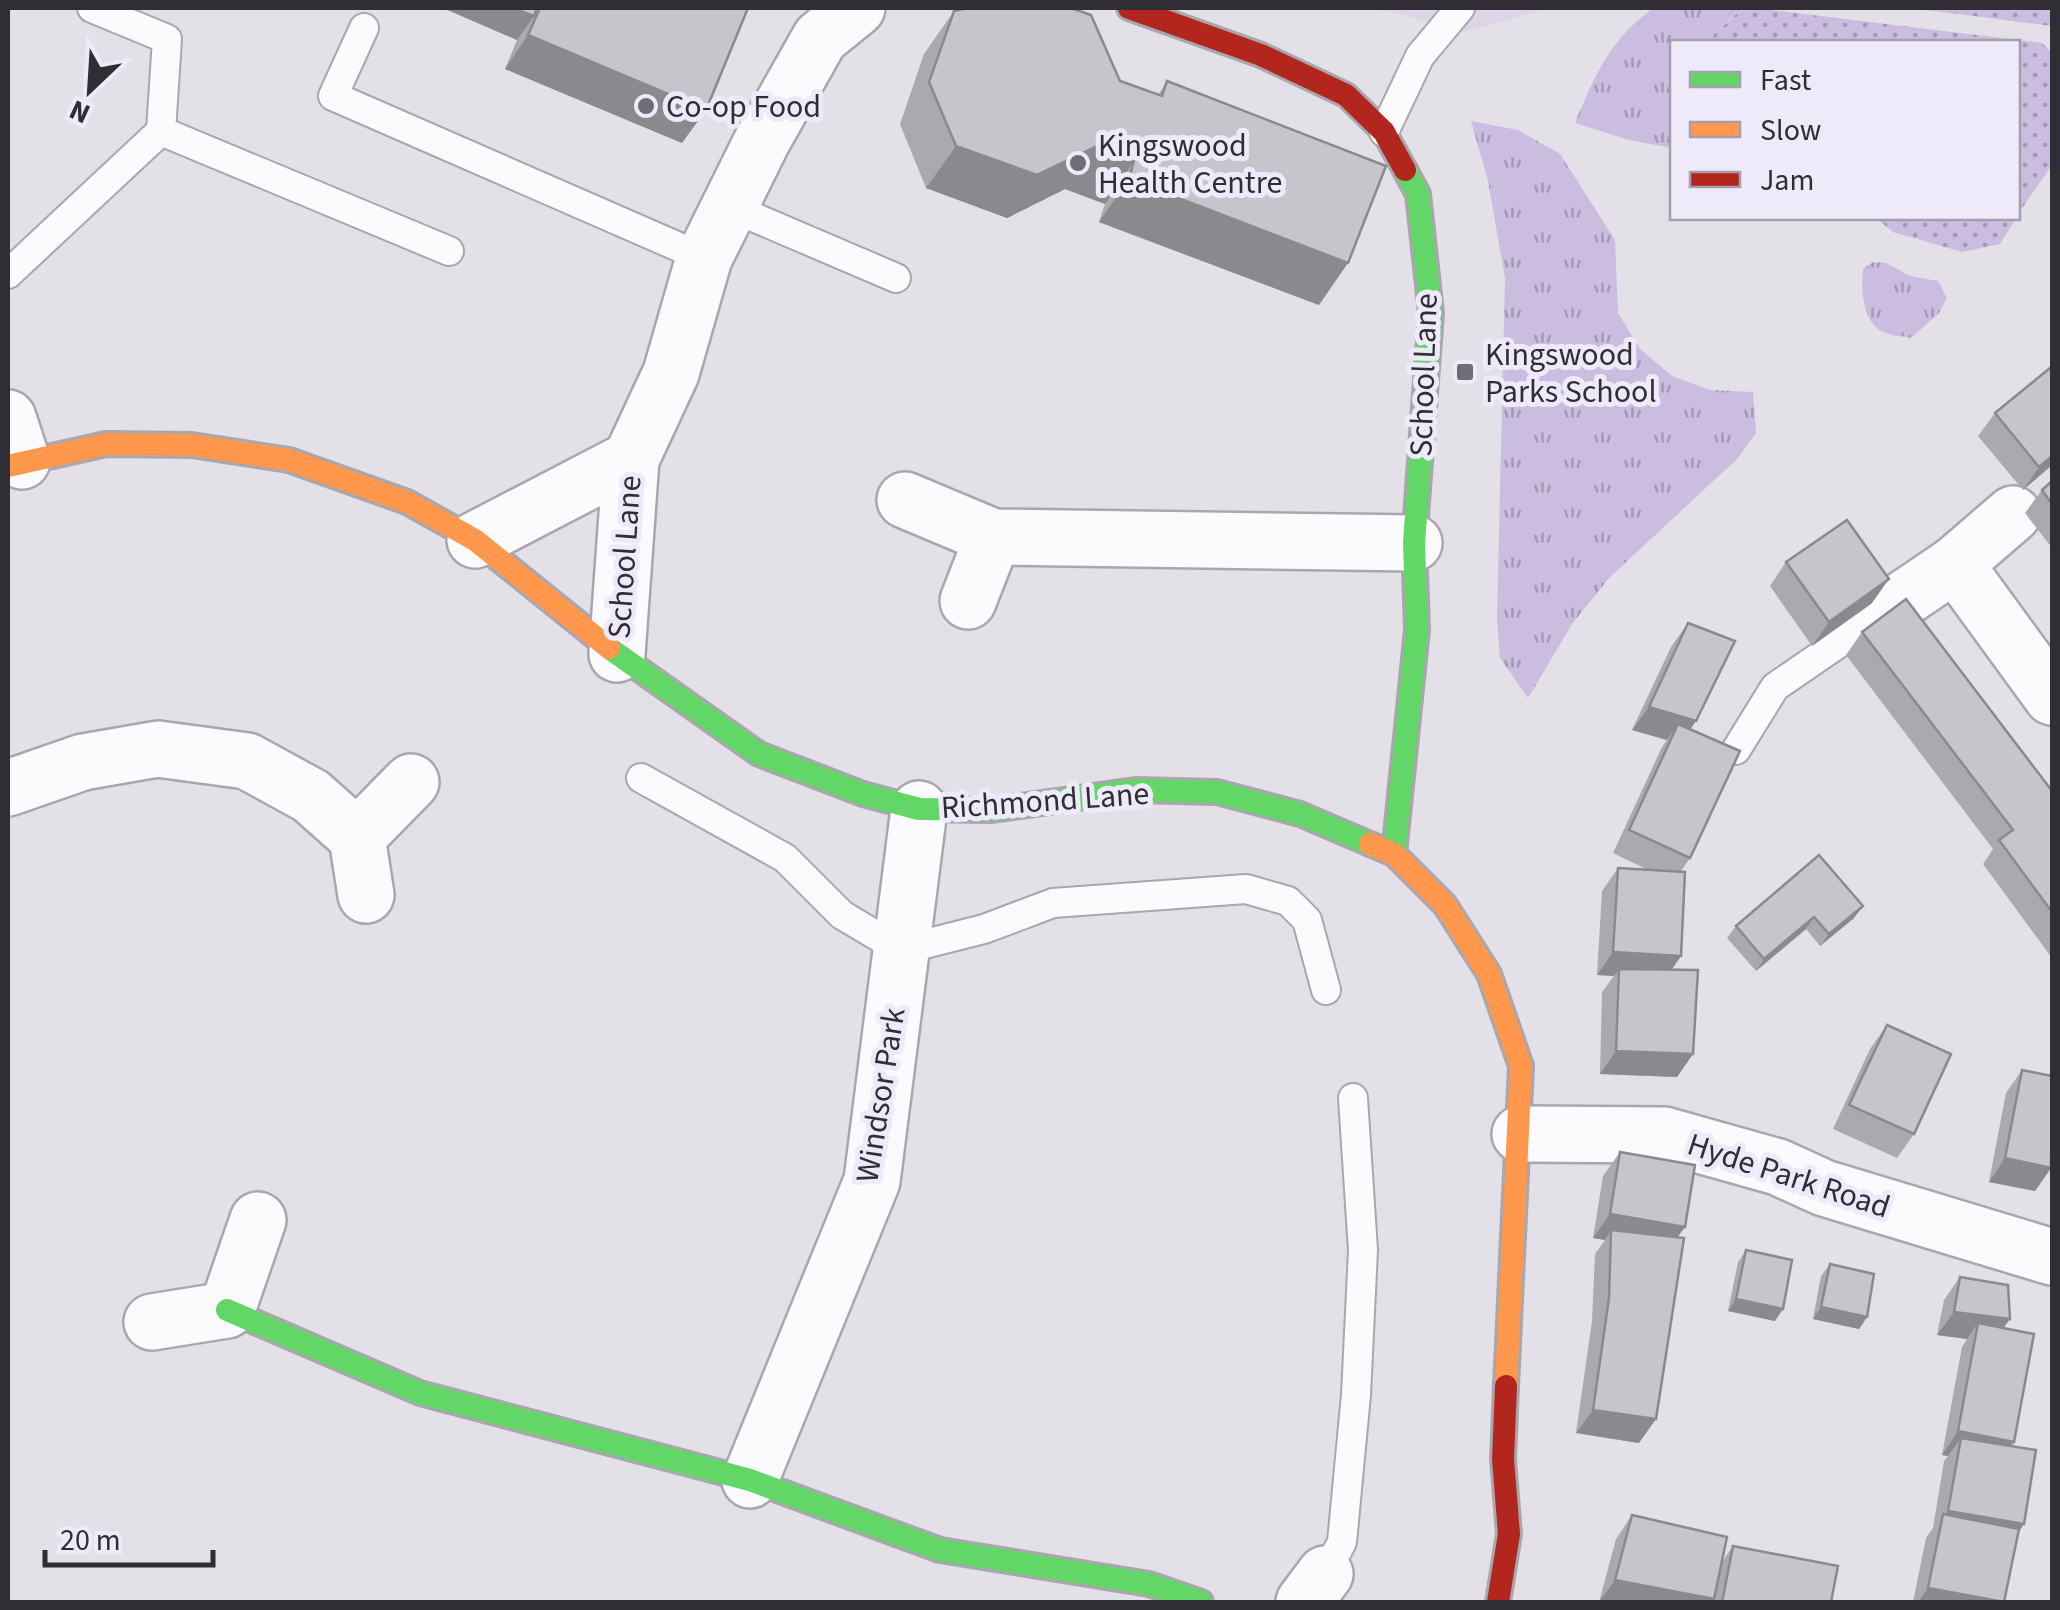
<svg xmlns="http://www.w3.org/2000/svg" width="2060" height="1610" font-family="'Source Sans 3',sans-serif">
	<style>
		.built { fill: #dcd6e6 }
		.grass { fill: url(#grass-tufts) }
		.park { fill: url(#park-dots) }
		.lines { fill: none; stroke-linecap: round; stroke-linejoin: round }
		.lane-casing { stroke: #a9a7ad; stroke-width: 32 }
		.street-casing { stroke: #a9a7ad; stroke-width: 60 }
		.fast-casing { stroke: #a9a7ad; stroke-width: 28 }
		.slow-casing { stroke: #a9a7ad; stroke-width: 28 }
		.jam-casing { stroke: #a9a7ad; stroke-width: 28 }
		.lane { stroke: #fbfafc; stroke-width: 28 }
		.street { stroke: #fbfafc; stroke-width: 55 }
		.fast { stroke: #63d668; stroke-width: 22 }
		.slow { stroke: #ff974d; stroke-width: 22 }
		.jam { stroke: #b3261e; stroke-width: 22 }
		.wall { fill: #aba9af }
		.shaded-wall { fill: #8b898e }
		.building { fill: #c7c4cb; stroke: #8b898e; stroke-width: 2.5 }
		.poi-dot { fill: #6f6c73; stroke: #efeafa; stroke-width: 4 }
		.labels { text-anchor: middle; stroke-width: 10; stroke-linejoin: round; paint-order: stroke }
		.poi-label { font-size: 32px; fill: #302e34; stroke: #efeafa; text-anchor: start }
		.street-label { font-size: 32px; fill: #302e34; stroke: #efeafa }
	</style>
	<defs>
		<pattern id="grass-tufts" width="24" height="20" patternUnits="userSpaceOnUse" patternTransform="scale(2.5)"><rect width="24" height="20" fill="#cabddf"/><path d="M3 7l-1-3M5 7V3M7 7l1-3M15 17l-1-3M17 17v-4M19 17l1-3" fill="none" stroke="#a49ab6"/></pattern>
		<pattern id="park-dots" width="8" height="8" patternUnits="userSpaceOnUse" patternTransform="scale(2.5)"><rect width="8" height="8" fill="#cabddf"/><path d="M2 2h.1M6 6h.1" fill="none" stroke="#a49ab6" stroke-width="1.8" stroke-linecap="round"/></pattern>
	</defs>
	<rect width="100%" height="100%" fill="#e3e0e8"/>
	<polygon class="built" points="1376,8 1551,8 1464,32"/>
	<g class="grass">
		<path d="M1653,8h100l-17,5 -30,29h-34v106l-43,-8 -54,-17c21,-50 34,-82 78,-115z"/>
		<polygon points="1471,121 1518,130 1560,154 1615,240 1618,313 1640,349 1672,376 1710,390 1753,392 1756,433 1737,459 1610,577 1572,624 1528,698 1500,658 1497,618 1505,278 1488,181"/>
		<path d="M1873,262l13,1 24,13 28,5 9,17 -8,15 -28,25c-10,-2 -24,-3 -32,-8 -17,-14 -18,-41 -16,-61z"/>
	</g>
	<g class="park">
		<polygon points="1756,8 2042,43 2052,53 2052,165 2018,214 2018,42 1706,42 1737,13"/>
		<polygon points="1911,8 2052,8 2052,26"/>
		<polygon points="1876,218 2016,218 2000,244 1962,252 1893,232"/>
	</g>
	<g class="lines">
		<defs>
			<g id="lane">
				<polyline points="92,8 167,39 161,131"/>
				<polyline points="364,28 333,96 704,258"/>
				<polyline points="1384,132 1420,56 1460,8"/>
				<polyline points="730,207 896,278"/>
				<polyline points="8,274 161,131 449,251"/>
				<polyline points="1736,750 1775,687 1896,604"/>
				<polyline points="641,778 785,858 842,915 901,950 984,929 1053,903 1246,889 1288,901 1307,920 1326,990"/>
				<polyline points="1325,1574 1342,1542 1356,1395 1363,1250 1353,1098"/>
			</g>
			<g id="street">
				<polyline points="8,418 22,461"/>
				<polyline points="905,500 993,537 1414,543"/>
				<polyline points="475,540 631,459"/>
				<polyline points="1955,564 2052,697"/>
				<polyline points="968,601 993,537"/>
				<polyline points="1896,604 1955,564 2013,514"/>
				<polyline points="617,654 631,459 671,373 704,258 763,139 820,38 857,8"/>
				<polyline points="8,788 83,762 158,749 247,761 311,796 357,837"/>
				<polyline points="366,895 357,837 411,782"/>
				<polyline points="1520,1134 1664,1135 1778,1167 1824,1188 2052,1257"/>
				<polyline points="152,1322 227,1310 258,1220"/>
				<polyline points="750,1480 872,1181 919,809"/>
				<polyline points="1304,1602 1325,1574"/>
			</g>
			<g id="fast">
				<polyline points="609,648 759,754 863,794 919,809 992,810 1136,790 1217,792 1300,814 1370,844"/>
				<polyline points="1394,854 1417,630 1414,543 1431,313 1418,194 1405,170"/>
				<polyline points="227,1310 420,1393 750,1480 940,1550 1149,1584 1201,1602"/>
			</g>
			<g id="slow">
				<polyline points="8,466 106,444 192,445 289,460 407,502 475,540 609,648"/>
				<polyline points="1370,844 1394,854 1445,905 1489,974 1521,1066 1506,1386"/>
			</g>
			<g id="jam">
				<polyline points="1129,8 1261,55 1346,95 1384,132 1405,170"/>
				<polyline points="1498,1602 1509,1534 1503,1459 1506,1386"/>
			</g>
		</defs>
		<use href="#lane" class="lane-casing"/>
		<use href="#street" class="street-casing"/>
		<use href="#fast" class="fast-casing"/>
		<use href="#slow" class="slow-casing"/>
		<use href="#jam" class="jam-casing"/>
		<use href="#lane" class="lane"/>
		<use href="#street" class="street"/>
		<use href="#fast" class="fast"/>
		<use href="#slow" class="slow"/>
		<use href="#jam" class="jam"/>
	</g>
	<g class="wall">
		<polygon points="443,8 748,8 682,143 505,69 517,40"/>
		<polygon points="954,11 1120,81 1158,95 1167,81 1319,305 1099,222 1105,204 1065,189 1007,218 926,188 900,124 924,54"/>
		<polygon points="1995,413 2052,465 2023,490 1978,436"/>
		<polygon points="2052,481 2052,548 2025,513 2042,490"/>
		<polygon points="1786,562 1872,603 1812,646 1770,586"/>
		<polygon points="1688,623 1696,721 1690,729 1690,858 1681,871 1681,956 1671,970 1693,1054 1677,1077 1600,1074 1602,992 1614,976 1597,975 1602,891 1618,868 1648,870 1613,853 1662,747 1667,740 1632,730 1671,647"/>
		<polygon points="1862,632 2052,791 2052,958 1983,864 1993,849 1846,655"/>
		<polygon points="1819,855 1854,918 1820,946 1806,929 1756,971 1727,938 1736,926"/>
		<polygon points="1887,1025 1914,1134 1897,1158 1833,1129 1870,1049"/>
		<polygon points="2022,1070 2051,1168 2035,1191 1989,1182 2006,1093"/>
		<polygon points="1620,1152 1677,1237 1639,1443 1576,1433 1592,1321 1595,1254 1605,1240 1593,1238 1603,1176"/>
		<polygon points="1746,1250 1775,1321 1728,1311 1738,1262"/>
		<polygon points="1830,1264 1867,1317 1859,1329 1813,1319 1821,1276"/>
		<polygon points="1960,1277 2010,1319 2003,1328 2014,1442 2011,1446 2024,1524 2018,1532 2004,1602 1913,1602 1926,1538 1933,1528 1944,1461 1948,1456 1942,1455 1962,1347 1967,1339 1937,1335 1944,1300"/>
		<polygon points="1632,1515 1722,1562 1733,1546 1831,1602 1599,1602 1616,1539"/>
	</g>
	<g class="shaded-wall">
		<polygon points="443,8 513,8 534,16 517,40"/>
		<polygon points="528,35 706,110 682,143 505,69"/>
		<polygon points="956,146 1095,147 1134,161 1105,204 1065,189 1007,218 926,188"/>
		<polygon points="1129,179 1348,263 1319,305 1099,222"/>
		<polygon points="2052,456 2052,465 2023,490 2039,467"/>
		<polygon points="1889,579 1872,603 1812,646 1829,622"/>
		<polygon points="1649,707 1696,721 1680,744 1678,724 1667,740 1632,730"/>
		<polygon points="1863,906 1854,918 1820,946 1829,934"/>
		<polygon points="1814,917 1806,929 1756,971 1764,959"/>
		<polygon points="1613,952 1681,956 1665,979 1619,969 1614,976 1597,975"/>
		<polygon points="1616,1051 1693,1054 1677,1077 1600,1074"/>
		<polygon points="2005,1158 2051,1168 2035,1191 1989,1182"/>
		<polygon points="1610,1214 1685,1227 1668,1250 1611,1230 1605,1240 1593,1238"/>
		<polygon points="1736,1299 1783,1309 1775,1321 1728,1311"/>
		<polygon points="1821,1307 1867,1317 1859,1329 1813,1319"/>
		<polygon points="1954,1312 2010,1319 1993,1342 1978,1323 1967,1339 1937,1335"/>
		<polygon points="1593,1410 1656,1419 1639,1443 1576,1433"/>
		<polygon points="1958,1431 2014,1442 1998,1465 1961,1438 1948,1456 1942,1455"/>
		<polygon points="1948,1511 2024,1524 2007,1548 1941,1521"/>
		<polygon points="1615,1580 1714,1599 1712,1602 1599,1602"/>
		<polygon points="1928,1588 2004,1602 1918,1602"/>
	</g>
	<g class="building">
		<polygon points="513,8 537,8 534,16"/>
		<polygon points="540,8 748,8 706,110 528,35"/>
		<polygon points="968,8 1071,8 1091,15 1120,81 1162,96 1167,81 1386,166 1348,263 1129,179 1134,161 1095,147 1037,175 956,146 929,82 954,11"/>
		<polygon points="2050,368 2052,371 2052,456 2039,467 1995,413"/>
		<polygon points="2052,481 2052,504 2042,490"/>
		<polygon points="1847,520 1889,579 1829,622 1786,562"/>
		<polygon points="1906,599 2052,791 2052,912 1999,840 2013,830 1862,632"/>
		<polygon points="1688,623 1735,641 1696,721 1649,707"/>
		<polygon points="1678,724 1740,751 1690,858 1629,830"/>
		<polygon points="1819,855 1863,906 1829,934 1814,917 1764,959 1736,926"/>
		<polygon points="1618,868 1685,872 1681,956 1613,952"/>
		<polygon points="1619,969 1698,970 1693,1054 1616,1051"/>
		<polygon points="1887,1025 1951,1054 1914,1134 1849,1105"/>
		<polygon points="2022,1070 2052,1076 2051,1168 2005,1158"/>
		<polygon points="1620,1152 1695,1165 1685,1227 1610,1214"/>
		<polygon points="1611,1230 1684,1238 1656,1419 1593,1410 1609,1298"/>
		<polygon points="1746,1250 1792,1260 1783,1309 1736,1299"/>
		<polygon points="1830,1264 1874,1274 1867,1317 1821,1307"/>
		<polygon points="1960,1277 2008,1285 2010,1319 1954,1312"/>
		<polygon points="1978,1323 2034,1334 2014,1442 1958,1431"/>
		<polygon points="1961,1438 2036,1450 2024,1524 1948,1511"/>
		<polygon points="1943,1514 2019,1529 2004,1602 1928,1588"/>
		<polygon points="1632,1515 1727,1537 1714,1599 1615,1580"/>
		<polygon points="1733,1546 1838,1566 1831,1602 1722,1602"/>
	</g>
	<g class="poi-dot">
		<circle cx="646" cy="106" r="10"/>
		<circle cx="1078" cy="163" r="10"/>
		<rect x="1455" y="362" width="20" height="20" rx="5"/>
	</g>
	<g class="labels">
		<g class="poi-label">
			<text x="666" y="117">Co-op Food</text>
			<text x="1098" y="156">Kingswood<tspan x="1098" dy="37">Health Centre</tspan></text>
			<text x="1485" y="365">Kingswood<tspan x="1485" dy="37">Parks School</tspan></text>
		</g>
		<g class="street-label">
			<text transform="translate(1423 375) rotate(-88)" y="11">School Lane</text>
			<text transform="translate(624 557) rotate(-86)" y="11">School Lane</text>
			<text transform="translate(1045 800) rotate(-4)" y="11">Richmond Lane</text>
			<text transform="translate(880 1095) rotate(-81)" y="11">Windsor Park</text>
			<text transform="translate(1789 1175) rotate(18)" y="11">Hyde Park Road</text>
		</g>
	</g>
	<rect width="2060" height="1610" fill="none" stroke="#302e34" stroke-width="20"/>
	<rect x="1670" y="40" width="350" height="180" fill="#efeafa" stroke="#a39fab" stroke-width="2.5"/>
	<rect x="1690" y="72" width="50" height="15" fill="#63d668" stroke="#a39fab" stroke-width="2.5"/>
	<text x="1760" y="90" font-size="30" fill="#302e34">Fast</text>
	<rect x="1690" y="122" width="50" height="15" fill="#ff974d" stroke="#a39fab" stroke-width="2.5"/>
	<text x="1760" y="140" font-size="30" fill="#302e34">Slow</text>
	<rect x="1690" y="172" width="50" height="15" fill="#b3261e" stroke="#a39fab" stroke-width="2.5"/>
	<text x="1760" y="190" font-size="30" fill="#302e34">Jam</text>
	<g transform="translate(90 90) rotate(205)" stroke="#efeafa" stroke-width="8" paint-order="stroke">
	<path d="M0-8L18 38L0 25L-18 38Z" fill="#302e34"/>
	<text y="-15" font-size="28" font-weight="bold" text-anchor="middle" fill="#302e34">N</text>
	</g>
	<path d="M45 1550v15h168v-15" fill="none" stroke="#302e34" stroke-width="5"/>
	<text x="60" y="1550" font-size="30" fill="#302e34" stroke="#efeafa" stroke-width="8" paint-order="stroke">20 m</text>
</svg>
